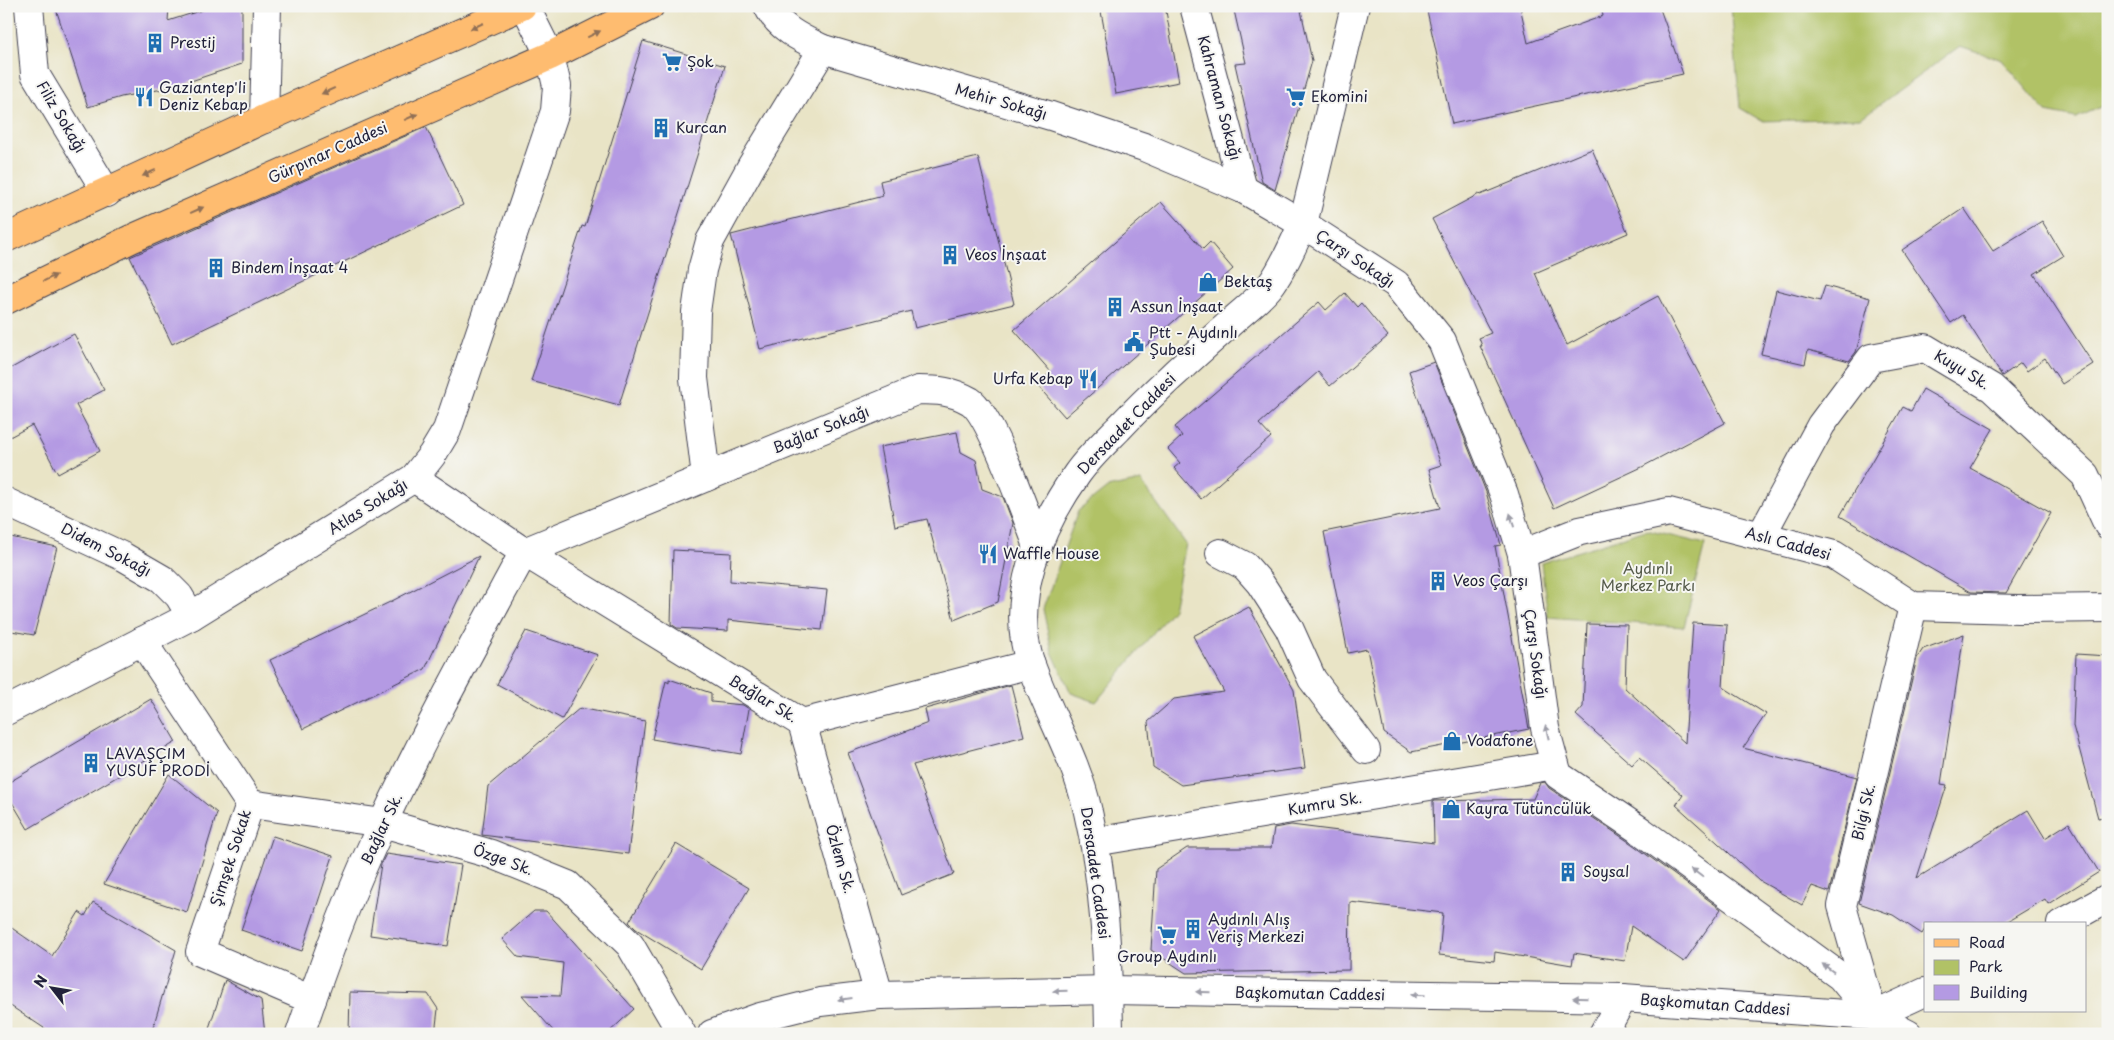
<svg xmlns="http://www.w3.org/2000/svg" width="2114" height="1040" font-family="'Playpen Sans',sans-serif">
	<style>
		.green { fill: #b1c266; stroke: #6a7250 }
		.building { fill: #b49ae3 }
		.lines { fill: none; stroke-linecap: round; stroke-linejoin: round }
		.minor-casing { stroke: #403f50; stroke-width: 30 }
		.major-casing { stroke: #403f50; stroke-width: 30 }
		.minor { stroke: #fff; stroke-width: 28 }
		.major { stroke: #febc70; stroke-width: 28 }
		.oneway { fill: #906f56 }
		.oneway2 { fill: #9c9ca7 }
		.labels { text-anchor: middle; stroke-width: 4; stroke-linejoin: round; paint-order: stroke }
		.poi-label { font-size: 15px; fill: #22223b; stroke: #f6f6f2; text-anchor: start }
		.street-label { font-size: 15px; fill: #22223b; stroke: #f6f6f2 }
		.park-label { font-size: 15px; fill: #545a4a; stroke: #f6f6f2 }
	</style>
	<rect width="100%" height="100%" fill="#f6f6f2"/>
	<filter id="ink" filterUnits="userSpaceOnUse"><feTurbulence type="fractalNoise" baseFrequency=".02" numOctaves="2"/><feDisplacementMap in="SourceGraphic" scale="10" xChannelSelector="R" yChannelSelector="G"/><feConvolveMatrix kernelMatrix="1 2 1 2 8 2 1 2 1" color-interpolation-filters="sRGB"/></filter>
	<filter id="wash" filterUnits="userSpaceOnUse"><feTurbulence type="fractalNoise" baseFrequency=".0096" numOctaves="4" result="noise"/><feDisplacementMap in="SourceGraphic" scale="20" xChannelSelector="R" yChannelSelector="G"/><feGaussianBlur stdDeviation="1.12" result="paint"/><feColorMatrix in="noise" values="0 0 0 0 0 0 0 0 0 0 0 0 0 0 0 0 0 1.4 0 .05"/><feComposite in="paint" operator="in"/></filter>
	<g filter="url(#wash)">
		<rect width="100%" height="100%" fill="#e9e4c6"/>
		<g class="green">
			<polygon points="1731,6 2108,6 2108,104 2076,118 2046,112 2002,60 1960,46 1861,118 1762,121 1740,108"/>
			<polygon points="1141,481 1186,544 1173,609 1096,702 1071,693 1052,652 1043,609 1078,511 1107,488"/>
			<polygon points="1646,530 1705,544 1684,627 1548,617 1541,563"/>
		</g>
		<g id="blocks">
			<g class="building">
				<polygon points="55,6 169,6 168,21 215,6 242,6 242,64 173,87 121,97 88,107"/>
				<polygon points="1100,6 1165,6 1179,82 1116,94"/>
				<polygon points="1233,6 1300,6 1312,61 1275,190 1262,182 1235,64 1246,63"/>
				<polygon points="1426,6 1520,6 1528,43 1603,16 1601,6 1659,6 1683,74 1452,124"/>
				<polygon points="643,41 725,66 619,405 531,381 582,226 585,227"/>
				<polygon points="426,127 463,205 172,344 130,257"/>
				<polygon points="1592,149 1628,233 1535,273 1567,345 1658,296 1725,423 1642,467 1554,508 1480,346 1482,346 1479,338 1491,333 1432,219 1479,194 1480,195"/>
				<polygon points="978,157 1014,304 915,328 911,311 760,349 731,235 883,196 880,181"/>
				<polygon points="1161,202 1203,249 1210,242 1233,269 1065,417 1037,385 1051,372 1014,330"/>
				<polygon points="1964,208 1993,251 2042,221 2063,256 2034,274 2093,364 2062,384 2045,358 2027,371 2021,363 2002,376 1963,315 1951,323 1902,250"/>
				<polygon points="1825,286 1870,298 1856,352 1849,361 1808,350 1805,364 1761,354 1776,290 1820,301"/>
				<polygon points="1345,293 1357,307 1361,303 1388,336 1330,386 1318,372 1259,424 1271,437 1201,499 1174,468 1180,463 1168,449 1182,436 1175,427 1319,302 1326,310"/>
				<polygon points="74,334 104,390 76,405 100,451 58,474 32,425 6,439 6,371"/>
				<polygon points="1434,362 1486,492 1501,545 1495,546 1529,729 1411,752 1384,733 1367,649 1348,653 1324,532 1440,508 1429,469 1441,465 1409,371"/>
				<polygon points="1923,389 1993,429 1970,468 2051,513 2006,593 1971,592 1840,516 1903,407 1911,411"/>
				<polygon points="957,432 961,452 976,460 982,489 1003,497 1013,523 998,602 954,620 927,519 895,526 880,447"/>
				<polygon points="6,536 57,547 34,635 6,630"/>
				<polygon points="673,550 731,553 730,581 827,590 822,630 728,620 728,631 677,628 671,624"/>
				<polygon points="479,556 425,669 303,729 270,660 392,601"/>
				<polygon points="1249,607 1294,690 1305,768 1181,785 1153,767 1148,722 1174,699 1224,692 1193,636"/>
				<polygon points="1693,623 1727,625 1723,687 1766,714 1743,748 1857,777 1829,892 1812,886 1802,905 1760,881 1676,805 1683,795 1639,757 1632,765 1576,715 1583,707 1587,624 1627,625 1625,688 1685,743"/>
				<polygon points="526,631 598,655 562,719 497,684"/>
				<polygon points="1964,634 1941,784 1947,785 1917,878 2028,810 2045,838 2069,823 2099,872 2048,904 2045,899 2003,924 1925,924 1925,929 1922,934 1893,915 1859,903 1917,658 1923,649"/>
				<polygon points="2076,654 2108,656 2108,816 2098,818 2073,726"/>
				<polygon points="669,679 711,693 711,702 743,705 749,709 741,754 652,739 666,681 669,683"/>
				<polygon points="1011,685 1024,736 913,765 954,874 901,895 848,753 928,723 925,709"/>
				<polygon points="151,699 176,742 28,829 6,792 6,784"/>
				<polygon points="580,708 645,721 628,854 482,835 488,786"/>
				<polygon points="169,774 217,813 187,912 104,884"/>
				<polygon points="1545,782 1549,788 1632,844 1721,909 1684,962 1631,926 1625,961 1574,953 1572,965 1495,952 1494,961 1439,955 1443,913 1350,902 1349,970 1186,973 1151,950 1156,869 1187,848 1271,848 1274,828 1291,825 1434,843 1433,801 1533,799 1540,783"/>
				<polygon points="273,836 333,856 302,951 241,930"/>
				<polygon points="676,844 749,888 701,969 636,929 629,922"/>
				<polygon points="386,854 461,865 448,946 370,935 381,864"/>
				<polygon points="93,902 176,950 151,1034 53,1034 6,1003 6,924 52,956 79,912 85,916"/>
				<polygon points="534,911 546,911 634,1009 607,1034 556,1034 522,995 560,996 563,963 518,957 502,939"/>
				<polygon points="225,980 261,1000 265,1034 207,1034"/>
				<polygon points="350,992 428,994 438,1009 435,1034 349,1034"/>
			</g>
		</g>
	</g>
	<g filter="url(#ink)">
		<use href="#blocks" fill-opacity="0" stroke="#403f50" stroke-width="1"/>
		<g class="lines">
			<defs>
				<g id="minor">
					<polyline points="29,6 35,74 107,193"/>
					<path d="M768,6c10,22 34,33 55,43l228,67 93,31 99,42 60,35 93,60 46,57 62,153 18,60 23,174 13,47 83,56 200,146 32,39"/>
					<polyline points="1194,6 1243,189"/>
					<polyline points="264,119 267,6"/>
					<polyline points="706,477 694,378 696,312 702,270 710,241 752,165 823,49"/>
					<path d="M414,478l110,74 394,-162c19,0 35,1 52,11 21,13 57,117 68,145"/>
					<polyline points="6,502 124,557 162,579 179,596 191,616"/>
					<polyline points="1761,536 1821,425 1871,358 1925,348 1992,388 2085,475 2108,525"/>
					<polyline points="1220,553 1245,566 1260,583 1289,628 1312,679 1366,750"/>
					<polyline points="1522,554 1580,531 1669,512 1834,555 1913,606 2018,609 2108,608"/>
					<polyline points="142,641 250,804 200,952 312,1000"/>
					<polyline points="6,711 191,616 414,478 432,455 447,430 555,111 557,86 550,56 525,6"/>
					<polyline points="802,723 879,995"/>
					<polyline points="250,804 383,823 491,854 568,885 630,945 682,1034"/>
					<polyline points="1094,842 1555,765"/>
					<polyline points="2061,924 2108,898"/>
					<polyline points="1871,1008 1842,906 1913,606"/>
					<polyline points="1873,1016 1925,992"/>
					<path d="M300,1034c22,-65 45,-130 74,-192 45,-99 98,-194 150,-290l278,171 229,-59"/>
					<polyline points="712,1034 760,1017 820,1002 879,995 1109,990 1623,998 1873,1016 1908,1034"/>
					<path d="M1109,1034c-1,-74 -4,-150 -21,-222 -11,-52 -39,-97 -57,-147 -23,-66 8,-137 46,-191 12,-17 27,-31 41,-45 34,-36 71,-69 108,-102 14,-14 32,-26 44,-41 14,-18 23,-42 33,-62l52,-218"/>
					<polyline points="1603,1034 1623,998"/>
				</g>
				<g id="major">
					<polyline points="6,238 264,119 522,6"/>
					<polyline points="6,300 131,239 550,56 650,6"/>
				</g>
			</defs>
			<use href="#minor" class="minor-casing"/>
			<use href="#major" class="major-casing"/>
			<use href="#minor" class="minor"/>
			<use href="#major" class="major"/>
		</g>
		<defs><path id="oneway-solid" d="M-6-.8H1V-3.2L6.5 0L1 3.2V.8H-6Z" transform="scale(1.25)"/></defs>
		<g class="oneway">
			<use href="#oneway-solid" transform="translate(477 26) rotate(156)"/>
			<use href="#oneway-solid" transform="translate(594 34) rotate(-26)"/>
			<use href="#oneway-solid" transform="translate(328 91) rotate(156)"/>
			<use href="#oneway-solid" transform="translate(411 117) rotate(-24)"/>
			<use href="#oneway-solid" transform="translate(149 173) rotate(155)"/>
			<use href="#oneway-solid" transform="translate(197 210) rotate(-24)"/>
			<use href="#oneway-solid" transform="translate(50 278) rotate(-26)"/>
		</g>
		<g class="oneway2">
			<use href="#oneway-solid" transform="translate(1512 520) rotate(-106)"/>
			<use href="#oneway-solid" transform="translate(1547 732) rotate(-103)"/>
			<use href="#oneway-solid" transform="translate(1697 873) rotate(-143)"/>
			<use href="#oneway-solid" transform="translate(1828 968) rotate(-144)"/>
			<use href="#oneway-solid" transform="translate(1060 991) rotate(179)"/>
			<use href="#oneway-solid" transform="translate(1203 992) rotate(-179)"/>
			<use href="#oneway-solid" transform="translate(1418 995) rotate(-179)"/>
			<use href="#oneway-solid" transform="translate(1580 998) rotate(-179)"/>
			<use href="#oneway-solid" transform="translate(845 999) rotate(173)"/>
		</g>
	</g>
	<defs>
		<symbol id="building-bare" viewBox="-9 -9 18 18"><path d="M-4-6H4V6H1V3H-1V6H-4ZM-2.5-4.3h1.7v1.8h-1.7ZM.8-4.3h1.7v1.8H.8ZM-2.5-1h1.7V.8h-1.7ZM.8-1h1.7V.8H.8Z" fill="#1f6fb2" stroke="#f6f6f2" stroke-width="2.5" paint-order="stroke"/></symbol>
		<symbol id="supermarket-bare" viewBox="-9 -9 18 18"><path d="M-6-5.5h2.5l.6 2H6L4.5 2H-2.5L-4.4-4H-6ZM-1.5 3.2a1.3 1.3 0 1 0 .1 0ZM3 3.2a1.3 1.3 0 1 0 .1 0Z" fill="#1f6fb2" stroke="#f6f6f2" stroke-width="2.5" paint-order="stroke"/></symbol>
		<symbol id="restaurant-bare" viewBox="-9 -9 18 18"><path d="M-5-6h1v4h1v-4h1v4h1v-4h1v5L-1.5 .5V6h-2V.5L-5-1ZM5-6V6H3V1.5H1.5Q1.5-4 5-6Z" fill="#1f6fb2" stroke="#f6f6f2" stroke-width="2.5" paint-order="stroke"/></symbol>
		<symbol id="shop-bare" viewBox="-9 -9 18 18"><path d="M-5-2.5h2.3a2.7 3.5 0 0 1 5.4 0H5L5.5 6h-11ZM-1.5-2.5h3a1.5 2.3 0 0 0-3 0Z" fill="#1f6fb2" stroke="#f6f6f2" stroke-width="2.5" paint-order="stroke"/></symbol>
		<symbol id="civic-bare" viewBox="-9 -9 18 18"><path d="M-.6-6.5H3V-4.5H.6V-3L4-1V1h2V6H-6V1h2V-1L-.6-3ZM-1.2 2.5V6h2.4V2.5Z" fill="#1f6fb2" stroke="#f6f6f2" stroke-width="2.5" paint-order="stroke"/></symbol>
	</defs>
	<g fill-rule="evenodd">
		<use href="#building-bare" x="141" y="29" width="28" height="28"/>
		<use href="#supermarket-bare" x="658" y="48" width="28" height="28"/>
		<use href="#restaurant-bare" x="130" y="83" width="28" height="28"/>
		<use href="#supermarket-bare" x="1282" y="83" width="28" height="28"/>
		<use href="#building-bare" x="647" y="114" width="28" height="28"/>
		<use href="#building-bare" x="936" y="241" width="28" height="28"/>
		<use href="#building-bare" x="202" y="254" width="28" height="28"/>
		<use href="#shop-bare" x="1194" y="268" width="28" height="28"/>
		<use href="#building-bare" x="1101" y="293" width="28" height="28"/>
		<use href="#civic-bare" x="1120" y="328" width="28" height="28"/>
		<use href="#restaurant-bare" x="1074" y="365" width="28" height="28"/>
		<use href="#restaurant-bare" x="974" y="540" width="28" height="28"/>
		<use href="#building-bare" x="1424" y="567" width="28" height="28"/>
		<use href="#shop-bare" x="1438" y="727" width="28" height="28"/>
		<use href="#building-bare" x="77" y="749" width="28" height="28"/>
		<use href="#shop-bare" x="1437" y="795" width="28" height="28"/>
		<use href="#building-bare" x="1554" y="858" width="28" height="28"/>
		<use href="#building-bare" x="1179" y="915" width="28" height="28"/>
		<use href="#supermarket-bare" x="1153" y="921" width="28" height="28"/>
	</g>
	<g class="labels">
		<g class="poi-label">
			<text x="170" y="48">Prestij</text>
			<text x="687" y="67">Şok</text>
			<text x="159" y="93">Gaziantep'li<tspan x="159" dy="17">Deniz Kebap</tspan></text>
			<text x="1311" y="102">Ekomini</text>
			<text x="676" y="133">Kurcan</text>
			<text x="965" y="260">Veos İnşaat</text>
			<text x="231" y="273">Bindem İnşaat 4</text>
			<text x="1223" y="287">Bektaş</text>
			<text x="1130" y="312">Assun İnşaat</text>
			<text x="1149" y="338">Ptt - Aydınlı<tspan x="1149" dy="17">Şubesi</tspan></text>
			<text x="1073" y="384" text-anchor="end">Urfa Kebap</text>
			<text x="1003" y="559">Waffle House</text>
			<text x="1453" y="586">Veos Çarşı</text>
			<text x="1467" y="746">Vodafone</text>
			<text x="106" y="759">LAVAŞÇIM<tspan x="106" dy="17">YUSUF PRODİ</tspan></text>
			<text x="1466" y="814">Kayra Tütüncülük</text>
			<text x="1583" y="877">Soysal</text>
			<text x="1208" y="925">Aydınlı Alış<tspan x="1208" dy="17">Veriş Merkezi</tspan></text>
			<text x="1167" y="962" text-anchor="middle">Group Aydınlı</text>
		</g>
		<g class="street-label">
			<text transform="translate(1219 98) rotate(75)" y="5">Kahraman Sokağı</text>
			<text transform="translate(1001 102) rotate(16)" y="5">Mehir Sokağı</text>
			<text transform="translate(61 117) rotate(59)" y="5">Filiz Sokağı</text>
			<text transform="translate(328 153) rotate(-24)" y="5">Gürpınar Caddesi</text>
			<text transform="translate(1355 259) rotate(34)" y="5">Çarşı Sokağı</text>
			<text transform="translate(1962 370) rotate(31)" y="5">Kuyu Sk.</text>
			<text transform="translate(1127 424) rotate(-46)" y="5">Dersaadet Caddesi</text>
			<text transform="translate(821 430) rotate(-22)" y="5">Bağlar Sokağı</text>
			<text transform="translate(368 507) rotate(-32)" y="5">Atlas Sokağı</text>
			<text transform="translate(1788 544) rotate(15)" y="5">Aslı Caddesi</text>
			<text transform="translate(106 550) rotate(27)" y="5">Didem Sokağı</text>
			<text transform="translate(1535 654) rotate(82)" y="5">Çarşı Sokağı</text>
			<text transform="translate(763 699) rotate(31)" y="5">Bağlar Sk.</text>
			<text transform="translate(1325 804) rotate(-10)" y="5">Kumru Sk.</text>
			<text transform="translate(1864 812) rotate(-77)" y="5">Bilgi Sk.</text>
			<text transform="translate(382 829) rotate(-65)" y="5">Bağlar Sk.</text>
			<text transform="translate(231 858) rotate(-72)" y="5">Şimşek Sokak</text>
			<text transform="translate(840 859) rotate(74)" y="5">Özlem Sk.</text>
			<text transform="translate(503 860) rotate(20)" y="5">Özge Sk.</text>
			<text transform="translate(1095 873) rotate(82)" y="5">Dersaadet Caddesi</text>
			<text transform="translate(1310 994) rotate(1)" y="5">Başkomutan Caddesi</text>
			<text transform="translate(1715 1005) rotate(4)" y="5">Başkomutan Caddesi</text>
		</g>
		<g class="park-label">
			<text x="1648" y="574">Aydınlı<tspan x="1648" dy="17">Merkez Parkı</tspan></text>
		</g>
	</g>
	<rect width="2114" height="1040" fill="none" stroke="#f6f6f2" stroke-width="25"/>
	<rect x="1924" y="922" width="162" height="90" fill="#f6f6f2" stroke="#a1a1a9"/>
	<rect x="1934" y="939" width="25" height="8" fill="#febc70" stroke="#a1a1a9"/>
	<text x="1969" y="948" font-size="15" fill="#22223b">Road</text>
	<rect x="1934" y="960" width="25" height="15" fill="#b1c266" stroke="#a1a1a9"/>
	<text x="1969" y="972" font-size="15" fill="#22223b">Park</text>
	<rect x="1934" y="985" width="25" height="15" fill="#b49ae3" stroke="#a1a1a9"/>
	<text x="1969" y="998" font-size="15" fill="#22223b">Building</text>
	<g transform="translate(52 988) rotate(301)" stroke="#f6f6f2" stroke-width="4" paint-order="stroke">
	<path d="M0-4L9 19L0 12L-9 19Z" fill="#22223b"/>
	<text y="-8" font-size="14" font-weight="bold" text-anchor="middle" fill="#22223b">N</text>
	</g>
</svg>
